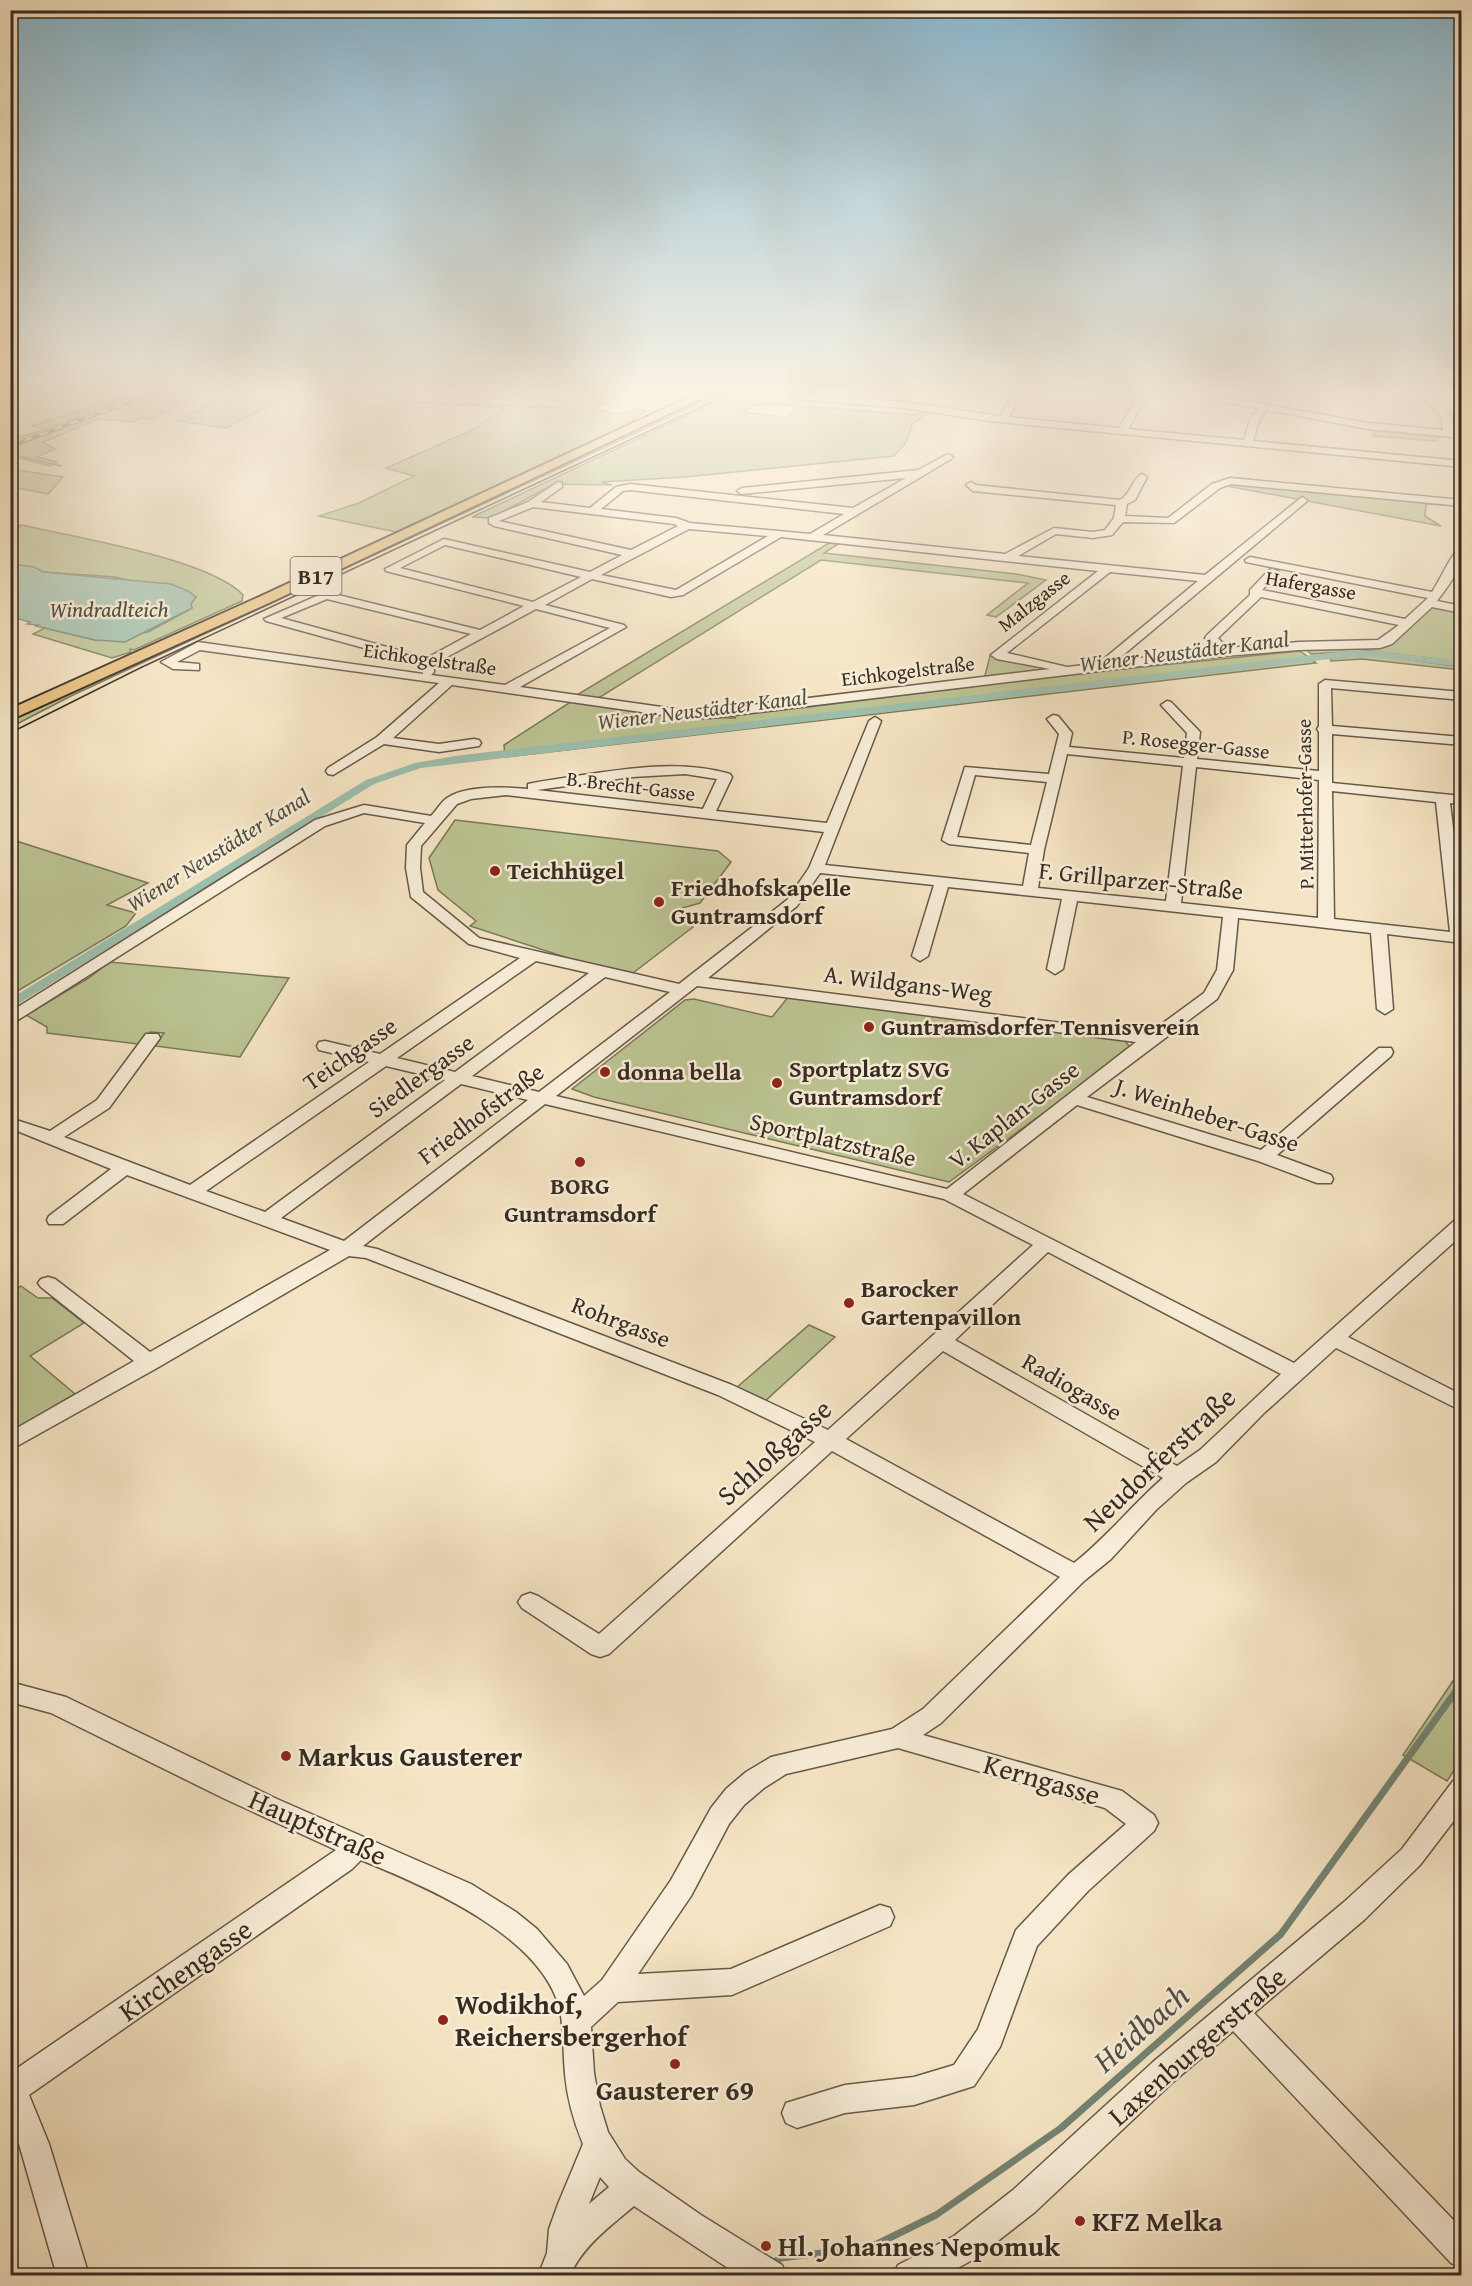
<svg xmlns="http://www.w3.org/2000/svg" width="1472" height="2286" font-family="'Gentium Book Plus',serif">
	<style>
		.green { fill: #bcc493; stroke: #79785a; stroke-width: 1.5; fill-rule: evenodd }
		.water { fill: #9dbfad; stroke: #748475; stroke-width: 1.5 }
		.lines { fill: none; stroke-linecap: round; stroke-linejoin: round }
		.stream-far2 { stroke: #748475; stroke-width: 2 }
		.stream-far1 { stroke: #748475; stroke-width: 5 }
		.stream { stroke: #748475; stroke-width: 7 }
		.canal { fill: #9dbfad; fill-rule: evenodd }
		.minor-casing { stroke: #66594a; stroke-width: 3 }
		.major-casing { stroke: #362b21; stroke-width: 4 }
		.minor { fill: #f8edd8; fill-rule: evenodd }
		.major { fill: #eac282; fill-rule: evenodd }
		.tram { stroke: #362b21; stroke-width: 1.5 }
		.rail-casing { stroke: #362b21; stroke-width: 4 }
		.rail { stroke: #f8edd8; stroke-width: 2; stroke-dasharray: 8; stroke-linecap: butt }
		.poi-dot { fill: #8f2418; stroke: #f8edd8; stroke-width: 2 }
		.labels { text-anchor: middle; stroke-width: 5; stroke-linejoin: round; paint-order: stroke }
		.far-street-label { font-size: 20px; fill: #362b21; stroke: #f8edd8 }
		.shield { fill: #f8edd8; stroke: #706558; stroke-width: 1.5 }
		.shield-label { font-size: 22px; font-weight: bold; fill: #362b21 }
		.far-water-label { font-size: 22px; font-style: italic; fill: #505044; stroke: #f8edd8 }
		.poi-label { font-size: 24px; font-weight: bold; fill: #362b21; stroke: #f8edd8; text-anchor: start }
		.street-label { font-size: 24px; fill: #362b21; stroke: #f8edd8 }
		.near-street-label { font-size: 28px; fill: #362b21; stroke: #f8edd8 }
		.near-poi-label { font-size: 28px; font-weight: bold; fill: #362b21; stroke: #f8edd8; text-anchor: start }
		.near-water-label { font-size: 32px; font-style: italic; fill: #505044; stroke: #f8edd8 }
	</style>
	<rect width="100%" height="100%" fill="#f5e4c3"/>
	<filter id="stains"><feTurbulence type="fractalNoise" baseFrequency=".00333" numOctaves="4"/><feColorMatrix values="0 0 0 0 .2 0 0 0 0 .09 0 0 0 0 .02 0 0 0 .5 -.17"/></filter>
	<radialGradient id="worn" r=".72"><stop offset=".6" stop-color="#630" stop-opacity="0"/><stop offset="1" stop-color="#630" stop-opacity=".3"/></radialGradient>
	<g class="green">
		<polygon points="134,391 149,391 11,442 11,439 47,429 31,426 86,409"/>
		<polygon points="164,391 211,391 285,398 226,428 177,421 223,397 203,393 151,419 140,418 135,422 98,419 43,442 55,449 37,457 57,462 56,464 50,466 11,456 11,448"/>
		<polygon points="572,391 629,391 594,409 617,414 638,409 646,411 618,430 396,532 319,516 359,503 414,476 386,468 472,430 505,408 400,401 455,405 474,404 563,408 572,397"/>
		<polygon points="720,391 726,391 71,696 11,727 10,719"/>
		<path d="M739,391h63l-11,11 10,4 114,9 13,-5 8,1 -12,4 -12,10 -5,16 -13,15 -209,21 -84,5 11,3 -58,-1 -63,34 -19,-1zM771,404l24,2v6l-9,6 -42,-6 11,-7z"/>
		<polygon points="1373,429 1441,434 1436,441 1374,436"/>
		<polygon points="11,469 63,477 48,494 11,487"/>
		<polygon points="1239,478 1438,499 1461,506 1426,504 1425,516 1441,526 1211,483"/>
		<path d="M22,525c51,12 188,34 221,70l-1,6 -108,49 -4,-1 1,3 -19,6 -79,-24 12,-6 50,12 53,-8 44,-24 -1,-4 5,-7 -81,-20 -72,-5 -9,-5 -23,-3v-38z"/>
		<polygon points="829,543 838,544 824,553 1016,574 1046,580 996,617 987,615 1028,583 821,560 597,699 577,695"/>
		<polygon points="1431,607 1461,611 1461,662 1371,651 1311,654 1307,650 1381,648 1395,641"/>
		<polygon points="1300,651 1316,663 505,757 504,745 572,701 682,717 736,718 728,715 1104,671"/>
		<polygon points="990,656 1060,670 984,679"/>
		<polygon points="1352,656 1383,656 1461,667 1461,670 1362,659 1331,661 1330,658"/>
		<polygon points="455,820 718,851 731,862 700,903 675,910 693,927 633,973 571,959 470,926 476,921 438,890 429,858"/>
		<polygon points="10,839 148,883 107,905 136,913 126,926 11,995"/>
		<polygon points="109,962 289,978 240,1057 155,1046 164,1033 150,1032 138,1044 47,1033 47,1027 26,1015 89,978"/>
		<polygon points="789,996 1124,1039 1131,1049 949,1182 594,1097 572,1089 685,1000 694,999 772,1017"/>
		<polygon points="21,1286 38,1298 52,1298 84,1323 30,1356 75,1394 11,1432 11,1293"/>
		<polygon points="809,1325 835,1337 764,1402 736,1388"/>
		<polygon points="1461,1669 1461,1760 1447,1781 1403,1755"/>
	</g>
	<polygon class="water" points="11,564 34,567 43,572 171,584 188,591 196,597 191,604 192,608 125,642 95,640 36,626 38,625 27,624 30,622 11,617"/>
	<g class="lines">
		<g class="stream-far2">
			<polyline points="10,454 61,466"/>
			<polyline points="10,528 20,527"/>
		</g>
		<polyline class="stream-far1" points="1455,1692 1462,1682"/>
		<polyline class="stream" points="771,2264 781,2258 871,2247 936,2215 1061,2128 1281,1934 1456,1691"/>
		<polygon class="canal" points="1347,651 1378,651 1462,661 1462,667 1378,657 1347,657 421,768 374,784 10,1009 10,999 366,780 415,763 455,756"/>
		<defs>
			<g id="minor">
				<polygon points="1015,391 1023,391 1009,417 1119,428 1137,398 1145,391 1154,391 1144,401 1128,429 1244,440 1251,417 1259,409 1173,391 1191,391 1368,423 1443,430 1442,418 1416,391 1425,391 1452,417 1453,431 1462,432 1462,438 1368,429 1267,410 1260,418 1253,441 1462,461 1462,467 989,421 904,408 806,400 802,397 806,394 904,402 1000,416"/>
				<path d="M948,454l5,3 -2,2 -128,76 182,19 49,-26 39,4 12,-2 9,-12 2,-13 -143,-14 -7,-6 5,-3 5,3 144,15c11,-6 12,-21 22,-26l5,3 -12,23 -8,4 -2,12 43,2 44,-34 18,-6 232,22v6l-231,-22 -11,4 -46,35 -51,-1 -11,13 -19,3 -37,-4 -38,22 187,19 97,-78 5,3 -1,2 -190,159 99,-12 -10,-11 2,-3 43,-40v-5l19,-20 4,-1 6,3 -17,18 143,29 23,-21 -182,-36 -1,-2 5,-3 182,35c8,-11 20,-41 30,-46 0,24 -11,36 -25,55l25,5v7l-30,-6 -40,37 -12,4 -81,2 -75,6 -515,62h-26l-231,-33 -59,53 46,6 35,-5 5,1 2,3 -2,3 -40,6 -55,-8 -51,31 -5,-1 -2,-3 2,-3 49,-31 62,-54 -239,-33 -23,12 22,2v6l-26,-1 -12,-7 37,-20 225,32 -1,-10 -156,-43 -2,-2 62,-27 154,38 44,-24 -138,-35 -1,-2 59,-30 146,33 32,-17 -128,-29 -5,-3v-5l39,-16 30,-20 4,1v4l-21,15 49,6 26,-21 14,-3 223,24 53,-30 -164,16 -5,-3 5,-3 176,-18zM630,490l214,24 -34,20 -120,-11 -14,-5 -75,-9 22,-18zM533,507l141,17 4,2 -47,24 -132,-29zM689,529l79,7 -92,54 -75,-15zM781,537l317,34 -107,84 6,4 53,10 -341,41h-26l-163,-23 106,-60 -2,-2 -79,-20 47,-26 79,18 12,-2zM445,545l136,32 -48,25 -133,-34zM1110,572l88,9 -93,77 -2,5 -36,4 -60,-14zM1261,597l138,28 -21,15 -79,2 -72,6 -9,-10zM327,599l144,35 -44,24 -146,-40zM536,609l74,19 -105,57 -74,-10 3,-3v-8z"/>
				<path d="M1325,680l137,12v8l-131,-12 1,38 130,11v8l-130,-11v49l130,13v8l-12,-1 12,98v42l-75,-9 6,75 -8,5 -8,-5 -6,-76 -133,-15 -5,52 -16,29 -130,98 174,53 118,-102h12l2,4 -2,4 -114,99 54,20 2,4 -2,4h-14l-59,-22 -181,-56 -114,89 331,169 161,-143 7,-2v17l-114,102 114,58v16l-126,-63 -73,66 -47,48 -30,21 -30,27 -45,49 -27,22 -143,142 -18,12 199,56 32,24 4,8 -4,8 -66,60 -51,55 -37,101 -26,39 -60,19 -69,8 -48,15 -11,-5 -4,-10 4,-10 59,-18 69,-8 40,-12 24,-36 38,-99 52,-55 58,-51 -21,-16 -207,-60 -112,26 -22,14 -20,17 -15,19 -38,72 -53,78 93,-5 149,-64 10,3 4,9 -4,9 -158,69 -114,7 -27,25 3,46 6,33 8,26 17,27 14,13 62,43 81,50 5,11h-47l-106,-70c-22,19 -53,41 -64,70h-32l9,-23 2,-24 9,-25 25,-60c-9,-22 -16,-46 -18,-70 -2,-22 -1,-43 -5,-64 -18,-75 -135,-124 -199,-150l-9,9 -323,226 20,49 40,132h-32l-38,-132 -9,-20v-51l326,-223 -113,-52 -172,-85 -41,-11v-20l56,15 211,102 194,85 45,28 21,17 30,35 17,32 18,-16 69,-100 40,-72 15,-19 20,-17 25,-15 121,-28 31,-20 137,-132 -228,-126 -223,203 -9,3 -9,-3 -69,-46 -4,-6 4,-6 8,-3 8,3 61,38 216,-192 -97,-47 -352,-137 -17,-2 -192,112 -147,82v-18l124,-71 -93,-74 -3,-4 3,-4 7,-2 7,2 95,73 180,-102 -203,-75 -64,49h-14l-2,-4 2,-4 62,-47 -101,-41v-10l40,13 47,-31 49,-66h12l2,4 -51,70 -45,29 126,48 179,-123 -50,-12 -2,-4 2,-4 6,-1 55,13 140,-96 -51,-14 -58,-47 -5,-29 1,-23 18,-22 -61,-10 -39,13 -315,199v-13l305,-192 49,-15 67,11c5,-5 10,-14 16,-18 19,-13 59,-11 81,-9v-5c18,-4 37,-6 55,-9 49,-7 99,-15 147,-1l2,3 -16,34 111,12 42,-102 6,-4 6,4 -56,144 198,21 6,-33 -80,-9 -7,-4 23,-73 84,7 10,-40 -12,-15 6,-4 5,1 14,17 -3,14 115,11 3,-25 -26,-28 6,-4 4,1 29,30 -3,27 122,12v-39l-2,-3 2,-3v-42zM1067,754l116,12 -17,135 -128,-13 6,-38zM1196,767l123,13 -1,138 -137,-15zM685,774l32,5 -14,30 -166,-19 95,-13zM975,775l72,7 -16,63 -74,-8zM1332,791l104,11 14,130 -116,-13zM506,795l318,37 -15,36 -22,32 -108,84 -200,-46 -56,-46 -3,-24 1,-22 36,-42 14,-5zM820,873l114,12 -22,71 8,5 8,-5 20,-69 114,12 -15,70 8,5 8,-5 14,-68 146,16 -6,53 -13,23 -56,41 -440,-56 89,-72zM536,961l53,12 -134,99 -58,-14zM605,977l65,15 -131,100 -67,-16zM697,986l439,56 -189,147 -391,-93zM386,1066l59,14 -180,132 -59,-21zM461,1084l67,16 -184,141 -63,-23zM545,1104l399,95 89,46 -205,185 -96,-45 -355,-136 -14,-3zM1048,1252l233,122 -81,76 -23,16 -222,-126zM943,1351l220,127c-31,27 -57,60 -89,85l-228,-124zM600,2177l9,10 -20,17z"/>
				<polygon points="1462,1778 1462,1810 1420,1865 1364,1920 1254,2013 1462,2229 1462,2268 1451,2263 1233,2031 1173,2082 1035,2212 976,2258 943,2276 893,2276 898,2265 954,2236 1013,2190 1153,2062 1344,1902 1402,1849 1453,1781"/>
			</g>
			<polygon id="major" points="702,391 717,391 269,603 10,720 10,709 259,597"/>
		</defs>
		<use href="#minor" class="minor-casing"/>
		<use href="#major" class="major-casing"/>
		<use href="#minor" class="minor"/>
		<use href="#major" class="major"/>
		<polyline class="tram" points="10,733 140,668 735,391"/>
		<defs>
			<polyline id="rail" points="10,446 158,391"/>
		</defs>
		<use href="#rail" class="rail-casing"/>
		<use href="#rail" class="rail"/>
	</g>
	<linearGradient id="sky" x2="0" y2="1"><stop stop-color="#8ab8d0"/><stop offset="0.55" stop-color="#faf3e4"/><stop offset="1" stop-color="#faf3e4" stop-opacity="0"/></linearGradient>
	<rect width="1472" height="711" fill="url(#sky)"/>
	<g class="poi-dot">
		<circle cx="495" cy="871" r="6"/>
		<circle cx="659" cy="902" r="6"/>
		<circle cx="869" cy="1027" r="6"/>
		<circle cx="605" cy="1072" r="6"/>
		<circle cx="777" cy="1083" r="6"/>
		<circle cx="580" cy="1162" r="6"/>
		<circle cx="849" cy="1303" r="6"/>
		<circle cx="286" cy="1756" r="6"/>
		<circle cx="443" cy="2020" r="6"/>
		<circle cx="675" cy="2064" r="6"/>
		<circle cx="1080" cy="2221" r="6"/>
		<circle cx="766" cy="2246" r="6"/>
	</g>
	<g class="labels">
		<g class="far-street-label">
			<text transform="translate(1311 585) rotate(10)" y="7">Hafergasse</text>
			<text transform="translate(1034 601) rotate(-38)" y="7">Malzgasse</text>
			<text transform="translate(430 659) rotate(8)" y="7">Eichkogelstraße</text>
			<text transform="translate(908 671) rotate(-7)" y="7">Eichkogelstraße</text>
			<text transform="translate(1196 744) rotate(6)" y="7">P. Rosegger-Gasse</text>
			<text transform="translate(631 786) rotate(7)" y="7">B. Brecht-Gasse</text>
			<text transform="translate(1305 804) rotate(-91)" y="7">P. Mitterhofer-Gasse</text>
		</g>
		<rect class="shield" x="290.5" y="557" width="51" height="38" rx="4.5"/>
		<g class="shield-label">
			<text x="316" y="584">B17</text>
		</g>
		<g class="far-water-label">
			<text x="109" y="617">Windradlteich</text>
			<text transform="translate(1184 651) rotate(-7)" y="8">Wiener Neustädter Kanal</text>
			<text transform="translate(702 709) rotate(-7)" y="8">Wiener Neustädter Kanal</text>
			<text transform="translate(218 850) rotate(-32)" y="8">Wiener Neustädter Kanal</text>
		</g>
		<g class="poi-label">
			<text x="507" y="879">Teichhügel</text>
			<text x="671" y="896">Friedhofskapelle<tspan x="671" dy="28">Guntramsdorf</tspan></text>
			<text x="881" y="1035">Guntramsdorfer Tennisverein</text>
			<text x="789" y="1077">Sportplatz SVG<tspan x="789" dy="28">Guntramsdorf</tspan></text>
			<text x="617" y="1080">donna bella</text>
			<text x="580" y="1194" text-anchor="middle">BORG<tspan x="580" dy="28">Guntramsdorf</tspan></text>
			<text x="861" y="1297">Barocker<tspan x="861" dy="28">Gartenpavillon</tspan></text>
		</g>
		<g class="street-label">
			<text transform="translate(1141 881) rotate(6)" y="8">F. Grillparzer-Straße</text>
			<text transform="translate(908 984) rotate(7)" y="8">A. Wildgans-Weg</text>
			<text transform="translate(350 1054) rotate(-35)" y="8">Teichgasse</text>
			<text transform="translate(421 1076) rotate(-36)" y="8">Siedlergasse</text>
			<text transform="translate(481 1114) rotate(-37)" y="8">Friedhofstraße</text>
			<text transform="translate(1014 1115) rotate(-38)" y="8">V. Kaplan-Gasse</text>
			<text transform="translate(1207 1115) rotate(18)" y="8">J. Weinheber-Gasse</text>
			<text transform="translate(833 1140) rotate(13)" y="8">Sportplatzstraße</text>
			<text transform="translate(621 1322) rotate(21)" y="8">Rohrgasse</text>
			<text transform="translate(1072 1387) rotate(30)" y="8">Radiogasse</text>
		</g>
		<g class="near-street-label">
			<text transform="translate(774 1452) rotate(-42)" y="10">Schloßgasse</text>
			<text transform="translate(1159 1459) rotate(-43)" y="10">Neudorferstraße</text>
			<text transform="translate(1042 1779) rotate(16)" y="10">Kerngasse</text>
			<text transform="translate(318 1827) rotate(24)" y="10">Hauptstraße</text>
			<text transform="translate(185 1970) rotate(-35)" y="10">Kirchengasse</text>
			<text transform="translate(1197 2046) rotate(-41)" y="10">Laxenburgerstraße</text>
		</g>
		<g class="near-poi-label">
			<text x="298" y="1766">Markus Gausterer</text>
			<text x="455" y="2014">Wodikhof,<tspan x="455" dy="32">Reichersbergerhof</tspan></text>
			<text x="675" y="2100" text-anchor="middle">Gausterer 69</text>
			<text x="1092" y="2231">KFZ Melka</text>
			<text x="778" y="2256">Hl. Johannes Nepomuk</text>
		</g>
		<g class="near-water-label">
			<text transform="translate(1141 2028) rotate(-41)" y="11">Heidbach</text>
		</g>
	</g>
	<rect width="1472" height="2286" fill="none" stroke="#f5e4c3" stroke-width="36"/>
	<rect x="12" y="12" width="1448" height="2262" fill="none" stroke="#362b21" stroke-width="3"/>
	<rect x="18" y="18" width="1436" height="2250" fill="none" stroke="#362b21" stroke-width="1.5"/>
	<rect width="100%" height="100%" filter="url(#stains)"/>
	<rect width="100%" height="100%" fill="url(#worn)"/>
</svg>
